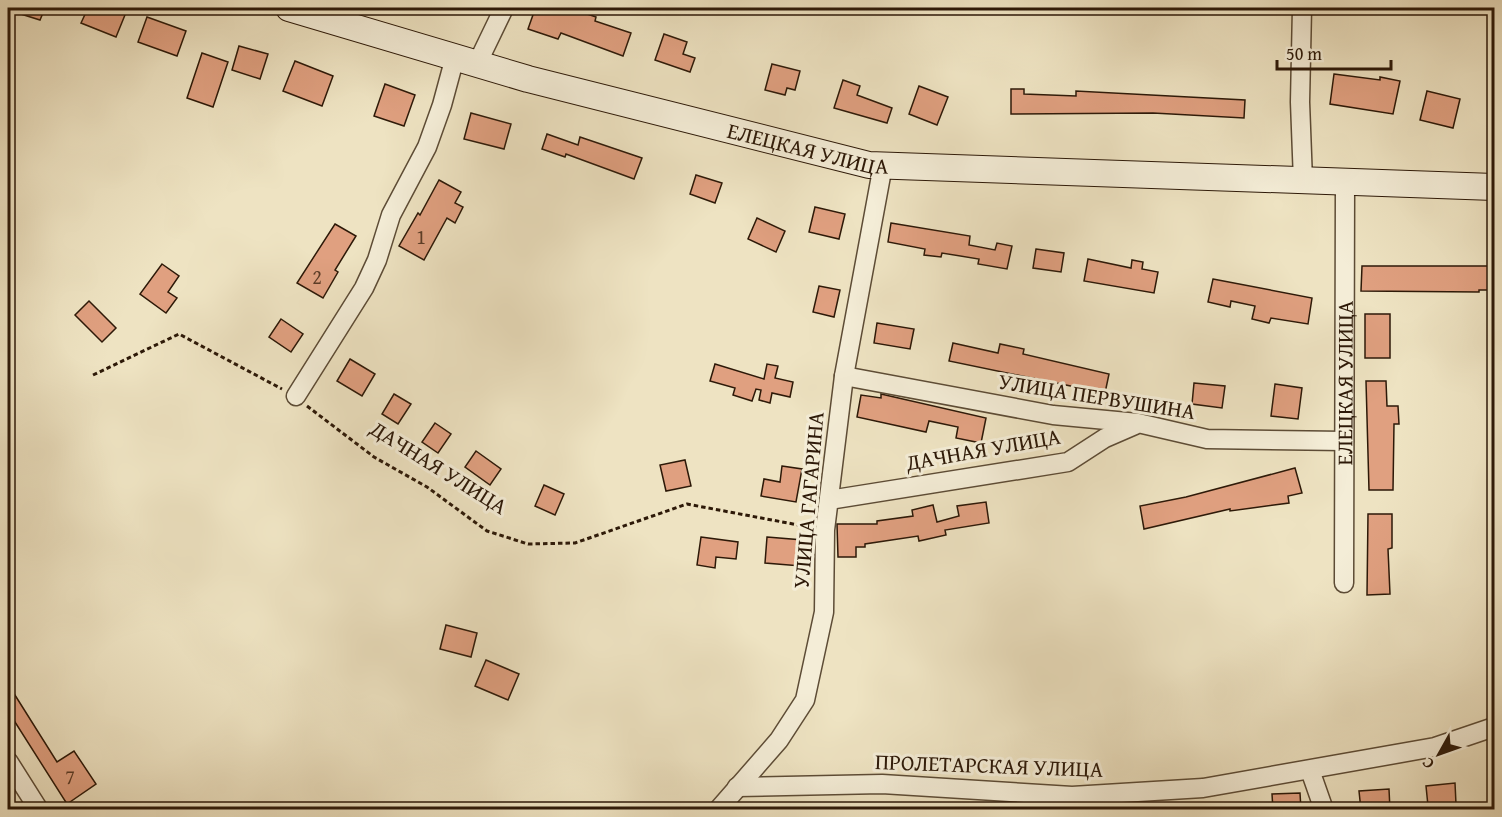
<svg xmlns="http://www.w3.org/2000/svg" width="1502" height="817" font-family="'Gentium Book Plus',serif">
	<style>
		.building { fill: #e0a080; stroke: #2d1908; stroke-width: 1.5 }
		.lines { fill: none; stroke-linecap: round; stroke-linejoin: round }
		.minor-casing { stroke: #5d4c36; stroke-width: 21 }
		.secondary-casing { stroke: #2d1908; stroke-width: 28 }
		.path { stroke: #2d1908; stroke-width: 3; stroke-dasharray: 4.5 3; stroke-linecap: butt }
		.minor { stroke: #f4edd7; stroke-width: 18 }
		.secondary { stroke: #f4edd7; stroke-width: 26 }
		.labels { text-anchor: middle; stroke-width: 6; stroke-linejoin: round; paint-order: stroke }
		.number-label { font-size: 20px; fill: #5a3b26 }
		.street-label { font-size: 22px; fill: #2d1908; stroke: #f4edd7 }
	</style>
	<rect width="100%" height="100%" fill="#eee3c2"/>
	<filter id="stains"><feTurbulence type="fractalNoise" baseFrequency=".00333" numOctaves="4"/><feColorMatrix values="0 0 0 0 .2 0 0 0 0 .09 0 0 0 0 .02 0 0 0 .5 -.17"/></filter>
	<radialGradient id="worn" r=".72"><stop offset=".6" stop-color="#630" stop-opacity="0"/><stop offset="1" stop-color="#630" stop-opacity=".3"/></radialGradient>
	<g class="building">
		<polygon points="9,8 45,8 40,20 8,10"/>
		<polygon points="88,8 120,8 127,10 116,37 81,23"/>
		<polygon points="544,8 570,8 596,17 595,21 631,33 623,56 561,33 558,39 528,29 534,12 541,14"/>
		<polygon points="147,17 186,31 177,56 138,42"/>
		<polygon points="664,34 687,42 683,54 695,58 690,72 655,60"/>
		<polygon points="239,46 268,54 260,79 232,70"/>
		<polygon points="202,53 228,62 213,107 187,98"/>
		<polygon points="295,61 333,76 322,106 283,91"/>
		<polygon points="772,64 800,71 795,90 787,88 785,95 765,90"/>
		<polygon points="1334,74 1380,80 1380,77 1400,81 1393,114 1330,104"/>
		<polygon points="843,80 860,86 857,95 892,108 887,123 834,108"/>
		<polygon points="385,84 415,95 404,126 374,116"/>
		<polygon points="919,86 948,97 937,125 909,114"/>
		<polygon points="1011,89 1024,89 1024,94 1076,96 1076,91 1245,100 1244,118 1153,113 1011,114"/>
		<polygon points="1427,91 1460,99 1453,128 1420,120"/>
		<polygon points="471,113 511,124 504,149 464,139"/>
		<polygon points="547,134 578,145 580,137 642,158 634,179 566,154 565,157 542,149"/>
		<polygon points="696,175 722,183 715,203 690,194"/>
		<polygon points="439,180 461,192 455,203 463,207 455,223 447,218 424,260 399,246 418,213 420,215"/>
		<polygon points="815,207 845,214 839,239 809,232"/>
		<polygon points="757,218 785,231 776,252 748,239"/>
		<polygon points="891,223 970,236 969,245 995,250 997,243 1012,246 1007,269 978,264 979,259 942,253 941,257 924,255 925,249 888,242"/>
		<polygon points="335,224 356,236 335,270 338,272 323,298 297,283"/>
		<polygon points="1036,249 1064,253 1061,272 1033,268"/>
		<polygon points="1088,259 1131,268 1132,260 1143,262 1142,269 1158,272 1154,293 1084,281"/>
		<polygon points="162,264 179,276 168,292 177,298 166,313 140,294"/>
		<polygon points="1362,266 1494,266 1494,290 1479,290 1479,292 1361,291"/>
		<polygon points="1213,279 1312,298 1308,324 1271,318 1269,323 1252,319 1255,306 1231,301 1230,307 1208,302"/>
		<polygon points="819,286 840,290 834,317 813,312"/>
		<polygon points="89,301 116,328 102,342 75,315"/>
		<rect x="1365" y="314" width="25" height="44"/>
		<polygon points="281,319 303,334 291,352 269,337"/>
		<polygon points="877,323 914,329 910,349 874,343"/>
		<polygon points="953,343 998,353 1000,344 1024,349 1023,354 1109,374 1105,393 949,361"/>
		<polygon points="350,359 375,374 362,396 337,381"/>
		<polygon points="715,364 764,379 767,364 778,366 775,378 793,382 790,397 772,393 770,403 759,400 761,390 756,389 752,401 733,395 735,388 710,381"/>
		<polygon points="1366,381 1386,381 1387,406 1398,406 1399,424 1394,424 1393,490 1369,490"/>
		<polygon points="1194,383 1225,386 1222,408 1192,404"/>
		<polygon points="1275,384 1302,388 1298,419 1271,416"/>
		<polygon points="394,394 411,404 398,424 382,414"/>
		<polygon points="881,394 986,418 981,443 956,438 958,427 929,421 926,432 857,417 861,395 881,398"/>
		<polygon points="435,423 451,434 438,453 422,442"/>
		<polygon points="476,451 501,469 490,485 465,467"/>
		<polygon points="685,460 691,486 666,491 660,465"/>
		<polygon points="782,466 802,469 796,502 761,496 764,479 780,482"/>
		<polygon points="1295,468 1302,493 1288,496 1289,503 1230,511 1230,509 1144,529 1140,506 1186,497"/>
		<polygon points="544,485 564,494 555,515 535,506"/>
		<polygon points="986,502 989,523 945,530 946,535 919,541 918,536 865,544 865,547 856,547 856,557 838,557 837,524 877,524 877,521 913,516 912,510 933,505 937,522 959,516 957,506"/>
		<polygon points="1368,514 1392,514 1392,548 1388,549 1390,594 1367,595"/>
		<polygon points="701,537 738,542 736,559 716,557 715,568 697,565"/>
		<polygon points="767,537 803,540 801,566 765,563"/>
		<polygon points="446,625 477,633 471,657 440,649"/>
		<polygon points="486,660 519,674 508,700 475,686"/>
		<polygon points="8,684 57,762 74,751 96,784 67,804 8,711"/>
		<polygon points="1455,783 1456,804 1428,806 1426,786"/>
		<polygon points="1389,789 1390,810 1361,810 1359,791"/>
		<polygon points="1300,793 1301,810 1273,810 1272,794"/>
	</g>
	<g class="lines">
		<defs>
			<g id="minor">
				<polyline points="1302,8 1300,102 1303,181"/>
				<polyline points="477,64 504,8"/>
				<polyline points="844,376 1053,415 1138,423 1207,439 1344,441"/>
				<polyline points="296,396 364,288 377,260 391,215 427,147 442,105 455,57"/>
				<polyline points="829,500 1068,462 1105,438 1135,425"/>
				<path id="s1" d="M1344,583l1,-400"/>
				<polyline points="8,761 39,810"/>
				<polyline points="1310,770 1324,810"/>
				<polyline points="737,787 882,784 1072,796 1203,788 1435,747 1494,727"/>
				<polyline points="718,810 779,740 805,700 824,612 825,530 844,376 883,165"/>
			</g>
			<g id="secondary">
				<path id="s2" d="M289,8l239,71 341,86 625,22"/>
			</g>
		</defs>
		<use href="#minor" class="minor-casing"/>
		<use href="#secondary" class="secondary-casing"/>
		<g class="path">
			<polyline points="1493,8 1494,8"/>
			<polyline points="93,375 179,334 282,389"/>
			<polyline points="307,406 374,457 427,487 487,531 528,544 575,543 687,504 809,527"/>
		</g>
		<use href="#minor" class="minor"/>
		<use href="#secondary" class="secondary"/>
	</g>
	<g class="labels">
		<g class="number-label">
			<text x="421" y="244">1</text>
			<text x="317" y="284">2</text>
			<text x="70" y="784">7</text>
		</g>
		<g class="street-label">
			<text dy="8" stroke="none"><textPath href="#s2" startOffset="538">ЕЛЕЦКАЯ УЛИЦА</textPath></text>
			<text dy="8" stroke="none"><textPath href="#s1" startOffset="200">ЕЛЕЦКАЯ УЛИЦА</textPath></text>
			<text transform="translate(1097 396) rotate(9)" y="8">УЛИЦА ПЕРВУШИНА</text>
			<text transform="translate(983 449) rotate(-10)" y="8">ДАЧНАЯ УЛИЦА</text>
			<text transform="translate(439 467) rotate(32)" y="8">ДАЧНАЯ УЛИЦА</text>
			<text transform="translate(808 500) rotate(-85)" y="8">УЛИЦА ГАГАРИНА</text>
			<text transform="translate(989 765) rotate(2)" y="8">ПРОЛЕТАРСКАЯ УЛИЦА</text>
		</g>
	</g>
	<rect width="1502" height="817" fill="none" stroke="#eee3c2" stroke-width="30"/>
	<rect x="9" y="9" width="1484" height="799" fill="none" stroke="#2d1908" stroke-width="3"/>
	<rect x="15" y="15" width="1472" height="787" fill="none" stroke="#2d1908" stroke-width="1.5"/>
	<g transform="translate(1439 754) rotate(230)" stroke="#f4edd7" stroke-width="4.5" paint-order="stroke">
	<path d="M0-4.5L10 22L0 15L-10 22Z" fill="#2d1908"/>
	<text y="-9" font-size="16" font-weight="bold" text-anchor="middle" fill="#2d1908">С</text>
	</g>
	<path d="M1277 60v9h114v-9" fill="none" stroke="#2d1908" stroke-width="3"/>
	<text x="1286" y="60" font-size="18" fill="#2d1908" stroke="#f4edd7" stroke-width="4.5" paint-order="stroke">50 m</text>
	<rect width="100%" height="100%" filter="url(#stains)"/>
	<rect width="100%" height="100%" fill="url(#worn)"/>
</svg>
